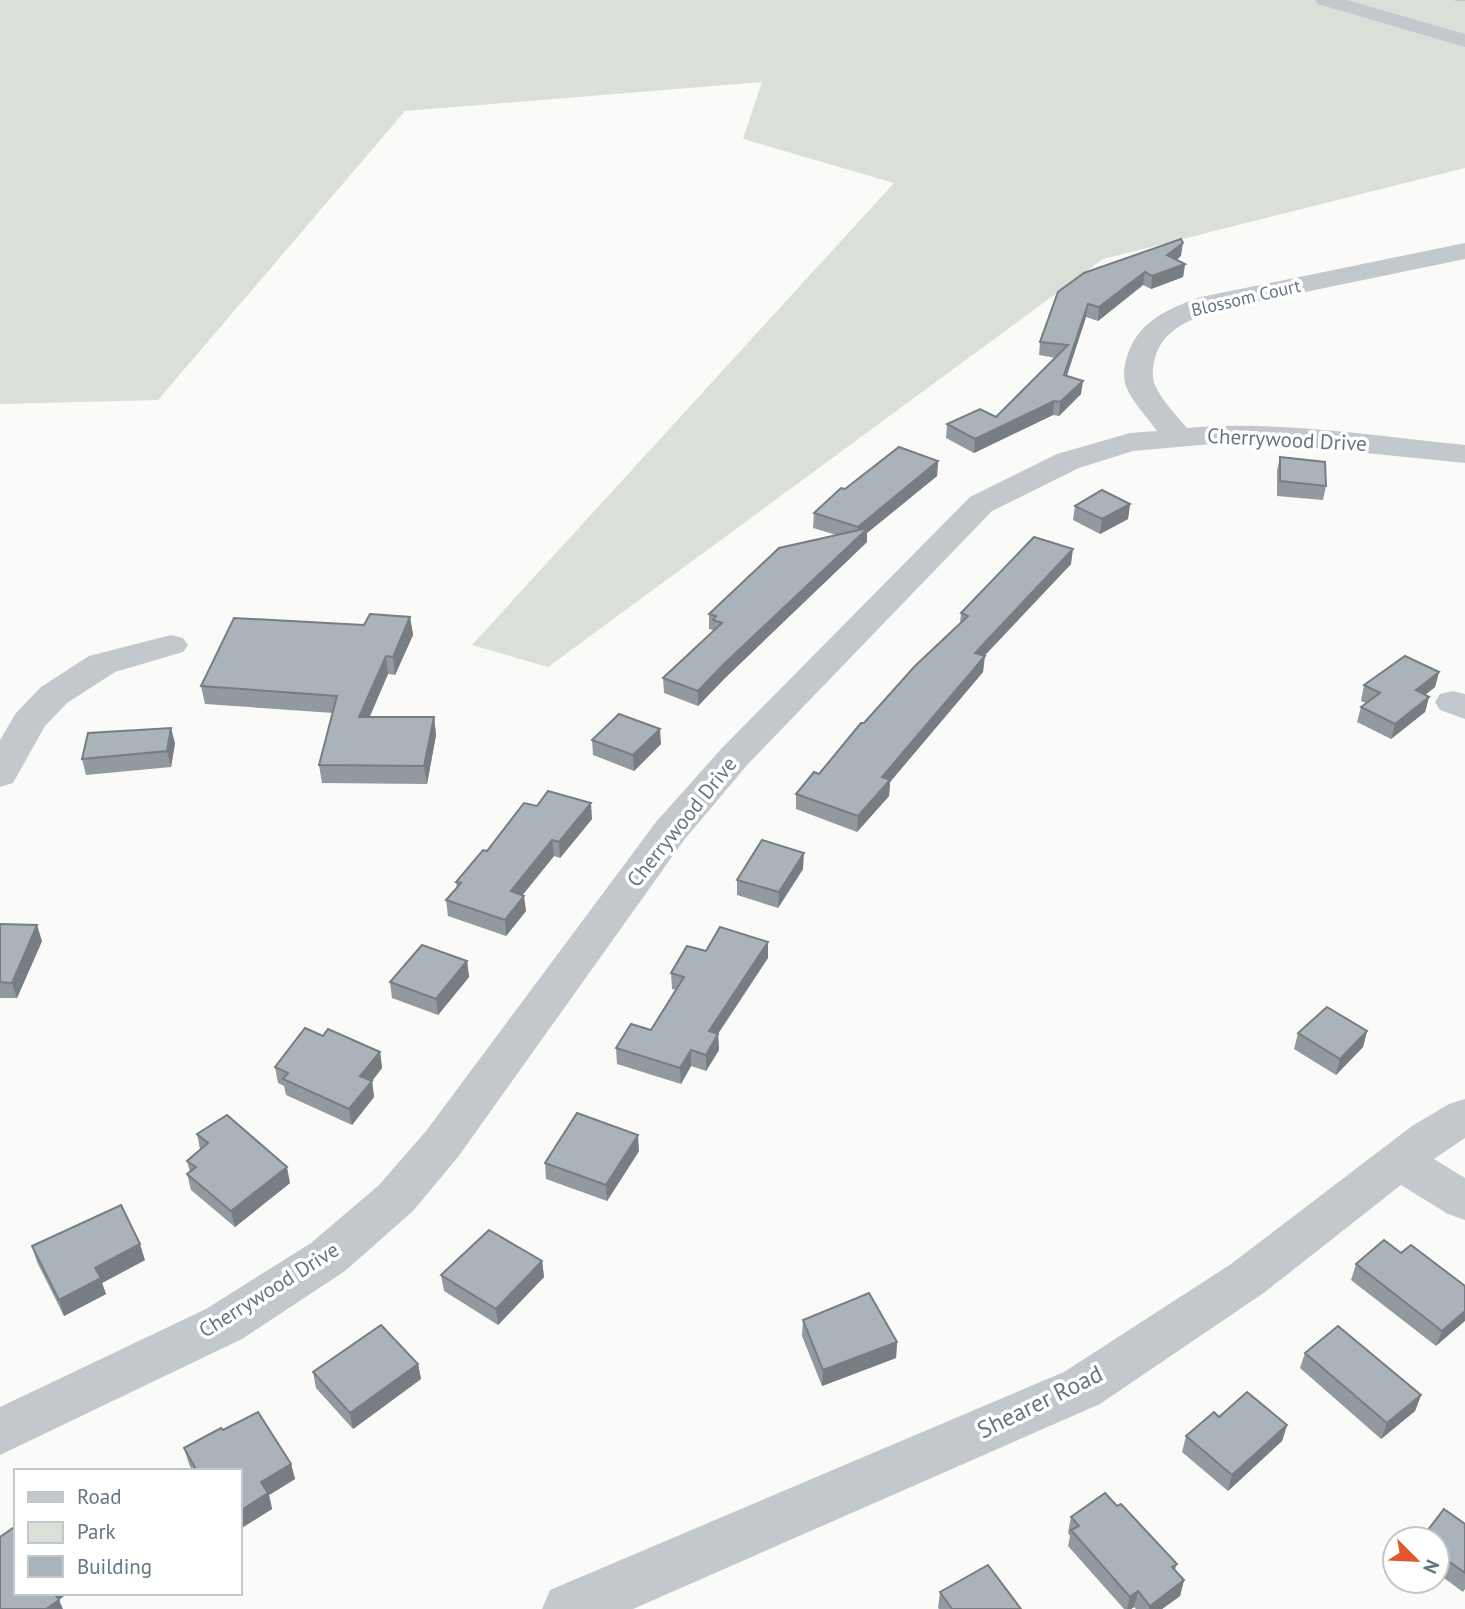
<svg xmlns="http://www.w3.org/2000/svg" width="1465" height="1609" font-family="'PT Sans',sans-serif">
	<style>
		.green { fill: #dadfd7 }
		.lines { fill: none; stroke-linecap: round; stroke-linejoin: round }
		.stream { fill: #bbc7cb; fill-rule: evenodd }
		.minor { fill: #c3c8cc; fill-rule: evenodd }
		.wall { fill: #929a9f }
		.shaded-wall { fill: #777d82 }
		.building { fill: #aab3b9; stroke: #777d82; stroke-width: 2 }
		.labels { text-anchor: middle; stroke-width: 7; stroke-linejoin: round; paint-order: stroke }
		.far-street-label { font-size: 18px; fill: #657683; stroke: #fff }
		.street-label { font-size: 21px; fill: #657683; stroke: #fff }
		.near-street-label { font-size: 24px; fill: #657683; stroke: #fff }
	</style>
	<rect width="100%" height="100%" fill="#fafaf8"/>
	<polygon class="green" points="0,0 1465,0 1465,168 1103,259 548,667 472,645 894,183 743,139 762,82 405,111 158,400 0,404"/>
	<g class="lines">
		<polygon class="stream" points="1454,0 1465,0 1465,1 1456,1"/>
		<g class="minor">
			<polygon points="1315,0 1347,0 1465,34 1465,47 1318,4"/>
			<path d="M1465,243v16l-247,51c-29,10 -57,19 -64,52 -2,9 -2,19 3,27 7,14 20,27 30,39 92,-8 186,8 278,17v18l-159,-16 -83,-4 -90,8 -54,17 -87,43 -244,253 -64,76 -226,317 -45,54 -68,60 -103,68 -242,116v-48l206,-98 105,-66 68,-58 47,-54 230,-309 66,-74 248,-251 87,-43 73,-21 27,-2c-10,-14 -25,-29 -31,-45 -3,-8 -2,-18 0,-26 10,-38 41,-51 75,-63z"/>
			<polygon points="171,635 183,638 188,645 183,652 115,672 67,703 45,726 13,783 0,787 0,740 16,713 41,687 89,656"/>
			<polygon points="1453,691 1465,694 1465,719 1440,710 1435,702 1440,694"/>
			<polygon points="1465,1099 1465,1138 1434,1159 1465,1178 1465,1220 1448,1214 1401,1185 1265,1292 1100,1404 633,1609 542,1609 550,1590 1064,1372 1231,1264 1412,1126 1449,1104"/>
		</g>
	</g>
	<g class="wall">
		<polygon points="1181,256 1176,260 1185,264 1183,277 1151,289 1143,285 1098,321 1086,317 1067,376 1081,394 1059,416 1053,415 974,453 946,438 947,424 996,417 1056,358 1039,355 1040,342 1058,292"/>
		<polygon points="1280,457 1326,486 1323,500 1277,496 1277,471"/>
		<polygon points="938,461 937,476 867,533 867,542 724,679 698,706 664,693 663,678 713,632 713,630 709,629 709,614 836,535 813,528 814,513 845,489"/>
		<polygon points="1130,504 1128,519 1100,534 1073,520 1075,506"/>
		<polygon points="1071,564 984,656 983,672 890,782 889,796 857,832 796,809 796,794 819,774 864,723 960,623 961,613"/>
		<polygon points="410,617 413,635 395,675 388,674 369,717 434,717 436,735 427,784 322,783 319,765 333,713 205,704 201,686 364,625"/>
		<polygon points="1439,672 1435,687 1425,695 1429,697 1425,712 1391,739 1357,722 1361,707 1366,703 1361,701 1364,685"/>
		<polygon points="592,740 661,744 634,771 593,755"/>
		<polygon points="175,743 171,767 86,775 82,759"/>
		<polygon points="537,806 592,819 560,858 554,856 522,895 526,911 506,936 448,916 446,900 457,888 456,882 487,851"/>
		<polygon points="803,869 778,908 737,895 737,880"/>
		<polygon points="0,924 42,941 17,998 0,998"/>
		<polygon points="706,951 768,958 718,1034 719,1050 706,1071 691,1066 681,1084 617,1064 616,1048 651,1030 676,990 672,989 671,973"/>
		<polygon points="467,961 469,977 438,1015 392,998 390,982"/>
		<polygon points="1367,1031 1363,1047 1336,1075 1294,1049 1298,1033"/>
		<polygon points="323,1036 380,1052 382,1068 372,1081 374,1097 352,1125 286,1095 284,1086 278,1083 275,1067"/>
		<polygon points="197,1134 290,1183 235,1227 191,1190 187,1174 190,1172 187,1161 200,1149"/>
		<polygon points="639,1151 607,1201 546,1179 545,1163"/>
		<polygon points="32,1246 145,1260 102,1283 106,1294 64,1316 37,1262"/>
		<polygon points="1401,1253 1465,1286 1436,1346 1351,1280 1356,1264"/>
		<polygon points="542,1261 544,1277 498,1325 444,1291 441,1275"/>
		<polygon points="803,1320 897,1342 896,1358 822,1386 802,1336"/>
		<polygon points="1305,1353 1421,1395 1415,1411 1381,1439 1300,1368"/>
		<polygon points="418,1364 421,1379 353,1429 316,1388 313,1372"/>
		<polygon points="1287,1425 1282,1441 1228,1491 1182,1452 1186,1436"/>
		<polygon points="223,1430 291,1464 295,1479 269,1495 272,1509 240,1529 240,1471 192,1471 189,1464 184,1448"/>
		<polygon points="1071,1517 1177,1564 1175,1570 1184,1580 1180,1596 1162,1609 1136,1609 1134,1607 1131,1609 1124,1609 1068,1546 1070,1536 1068,1533"/>
		<polygon points="1465,1524 1465,1589 1463,1592 1437,1573 1437,1539"/>
		<polygon points="940,1592 1021,1609 939,1609 938,1608"/>
	</g>
	<g class="shaded-wall">
		<polygon points="1183,243 1181,256 1166,268 1167,255"/>
		<polygon points="1185,264 1183,277 1151,289 1152,276"/>
		<polygon points="1145,272 1143,285 1098,321 1099,307"/>
		<polygon points="1088,304 1086,317 1062,389 1064,375"/>
		<polygon points="1083,381 1081,394 1059,416 1060,402"/>
		<polygon points="1054,401 1053,415 974,453 975,439"/>
		<polygon points="938,461 937,476 867,533 867,542 724,679 698,706 698,691 724,664 857,538 858,527"/>
		<polygon points="1130,504 1128,519 1100,534 1102,519"/>
		<polygon points="1073,549 1071,564 973,668 975,653"/>
		<polygon points="410,617 413,635 395,675 393,657"/>
		<polygon points="386,656 388,674 362,735 359,717"/>
		<polygon points="985,656 983,672 890,782 889,796 857,832 858,816 882,777"/>
		<polygon points="1439,672 1435,687 1412,705 1416,690"/>
		<polygon points="1429,697 1425,712 1391,739 1395,724"/>
		<polygon points="434,717 436,735 427,784 424,766"/>
		<polygon points="171,728 175,743 171,767 167,751"/>
		<polygon points="660,729 661,744 634,771 633,755"/>
		<polygon points="591,803 592,819 560,858 559,842"/>
		<polygon points="552,840 554,856 513,907 511,891"/>
		<polygon points="804,853 803,869 778,908 779,892"/>
		<polygon points="524,896 526,911 506,936 505,920"/>
		<polygon points="37,925 42,941 17,998 12,983"/>
		<polygon points="768,942 768,958 709,1047 709,1031"/>
		<polygon points="467,961 469,977 438,1015 436,999"/>
		<polygon points="1367,1031 1363,1047 1336,1075 1340,1059"/>
		<polygon points="718,1034 719,1050 706,1071 706,1055"/>
		<polygon points="691,1050 691,1066 681,1084 680,1068"/>
		<polygon points="380,1052 382,1068 372,1081 374,1097 352,1125 349,1109 360,1076"/>
		<polygon points="638,1135 639,1151 607,1201 606,1185"/>
		<polygon points="287,1167 290,1183 235,1227 231,1211"/>
		<polygon points="140,1244 145,1260 102,1283 106,1294 64,1316 59,1300 95,1268"/>
		<polygon points="542,1261 544,1277 498,1325 496,1309"/>
		<polygon points="1465,1311 1465,1321 1436,1346 1442,1331"/>
		<polygon points="897,1342 896,1358 822,1386 823,1370"/>
		<polygon points="418,1364 421,1379 353,1429 350,1413"/>
		<polygon points="1421,1395 1415,1411 1381,1439 1387,1423"/>
		<polygon points="1287,1425 1282,1441 1228,1491 1232,1475"/>
		<polygon points="291,1464 295,1479 269,1495 272,1509 240,1529 240,1511 261,1482"/>
		<polygon points="1184,1580 1180,1596 1162,1609 1149,1609 1150,1606"/>
		<polygon points="1138,1591 1134,1607 1131,1609 1127,1609 1130,1597"/>
		<polygon points="52,1593 68,1593 59,1600 63,1609 46,1609"/>
	</g>
	<g class="building">
		<polygon points="1181,239 1183,243 1167,255 1185,264 1152,276 1145,272 1099,307 1088,304 1064,375 1083,381 1060,402 1054,401 975,439 947,424 980,409 996,417 1068,345 1040,342 1058,292 1084,273"/>
		<polygon points="899,447 938,461 858,527 814,513 841,488 845,489"/>
		<polygon points="1280,457 1325,462 1326,486 1280,481"/>
		<polygon points="1102,490 1130,504 1102,519 1075,506"/>
		<polygon points="868,528 724,664 698,691 663,678 722,623 713,620 716,616 709,614 779,548"/>
		<polygon points="1034,537 1073,549 975,653 985,656 882,777 890,780 858,816 796,794 814,772 819,774 861,723 864,723 915,666 968,616 961,613"/>
		<polygon points="370,614 410,617 393,657 386,656 359,717 434,717 424,766 319,765 337,696 201,686 234,618 364,625"/>
		<polygon points="1405,656 1439,672 1416,690 1429,697 1395,724 1361,707 1380,693 1364,685"/>
		<polygon points="619,714 660,729 633,755 592,740"/>
		<polygon points="171,728 167,751 82,759 88,733"/>
		<polygon points="548,791 591,803 559,842 552,840 511,891 524,896 505,920 446,900 461,883 456,882 483,850 487,851 524,803 537,806"/>
		<polygon points="762,840 804,853 779,892 737,880"/>
		<polygon points="0,924 37,925 12,983 0,982"/>
		<polygon points="720,927 768,942 709,1031 718,1034 706,1055 691,1050 680,1068 616,1048 631,1024 651,1030 684,977 671,973 687,946 706,951"/>
		<polygon points="422,945 467,961 436,999 390,982"/>
		<polygon points="1327,1007 1367,1031 1340,1059 1298,1033"/>
		<polygon points="305,1028 323,1036 328,1029 380,1052 360,1076 372,1081 349,1109 283,1079 288,1073 275,1067"/>
		<polygon points="577,1113 638,1135 606,1185 545,1163"/>
		<polygon points="227,1115 287,1167 231,1211 187,1174 196,1167 187,1161 208,1143 197,1134"/>
		<polygon points="121,1205 140,1244 95,1268 101,1278 59,1300 32,1246"/>
		<polygon points="489,1230 542,1261 496,1309 441,1275"/>
		<polygon points="1384,1240 1401,1253 1411,1245 1465,1286 1465,1311 1442,1331 1356,1264"/>
		<polygon points="869,1293 897,1342 823,1370 803,1320"/>
		<polygon points="381,1325 418,1364 350,1413 313,1372"/>
		<polygon points="1338,1326 1421,1395 1387,1423 1305,1353"/>
		<polygon points="1247,1392 1287,1425 1232,1475 1186,1436 1214,1412 1219,1417"/>
		<polygon points="258,1412 291,1464 261,1482 268,1493 240,1511 240,1471 197,1471 184,1448 221,1428 223,1430"/>
		<polygon points="1105,1493 1117,1506 1121,1504 1177,1564 1172,1567 1184,1580 1150,1606 1138,1591 1130,1597 1071,1530 1079,1526 1071,1517"/>
		<polygon points="1444,1509 1465,1524 1465,1573 1437,1553 1437,1539 1421,1539"/>
		<polygon points="16,1526 16,1593 54,1593 59,1600 46,1609 0,1609 0,1537"/>
		<polygon points="988,1565 1021,1609 952,1609 940,1592"/>
	</g>
	<g class="labels">
		<g class="far-street-label">
			<text transform="translate(1246 298) rotate(-13)" y="6">Blossom Court</text>
		</g>
		<g class="street-label">
			<text transform="translate(1287 440) rotate(3)" y="7">Cherrywood Drive</text>
			<text transform="translate(682 822) rotate(-51)" y="7">Cherrywood Drive</text>
			<text transform="translate(269 1290) rotate(-32)" y="7">Cherrywood Drive</text>
		</g>
		<g class="near-street-label">
			<text transform="translate(1040 1402) rotate(-26)" y="8">Shearer Road</text>
		</g>
	</g>
	<rect x="14" y="1469" width="228" height="126" fill="#ffffff" stroke="#c1c8cd" stroke-width="2"/>
	<rect x="28" y="1492" width="35" height="10" fill="#c3c8cc" stroke="#c1c8cd" stroke-width="2"/>
	<text x="77" y="1504" font-size="21" fill="#657683">Road</text>
	<rect x="28" y="1522" width="35" height="21" fill="#dadfd7" stroke="#c1c8cd" stroke-width="2"/>
	<text x="77" y="1539" font-size="21" fill="#657683">Park</text>
	<rect x="28" y="1556" width="35" height="21" fill="#aab3b9" stroke="#c1c8cd" stroke-width="2"/>
	<text x="77" y="1574" font-size="21" fill="#657683">Building</text>
	<g transform="translate(1416 1560) rotate(114)"><circle r="33" fill="#ffffff" stroke="#c1c8cd" stroke-width="2"/>
	<path d="M0-5L12 26L0 18L-12 26Z" fill="#e4572e"/>
	<text y="-10" font-size="19" font-weight="bold" text-anchor="middle" fill="#657683">N</text>
	</g>
</svg>
